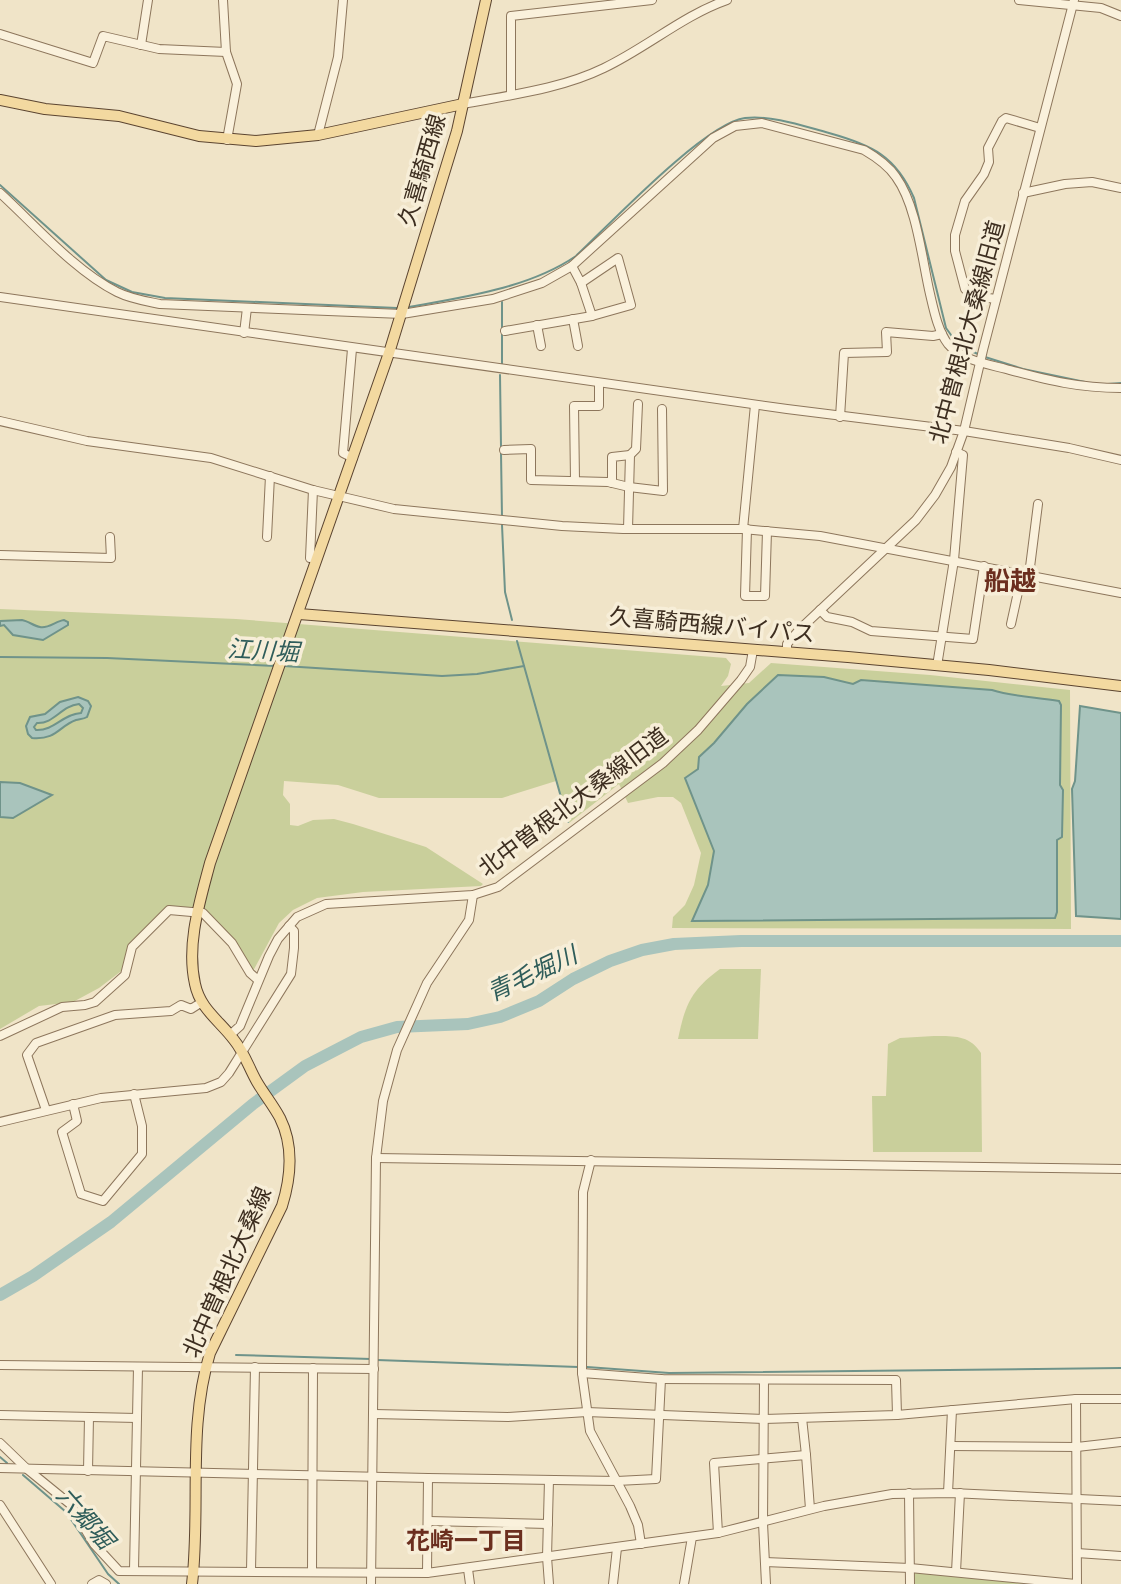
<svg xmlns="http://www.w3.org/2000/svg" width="1121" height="1584" font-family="Georgia,'Noto Sans JP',serif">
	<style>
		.green { fill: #c9cf9b }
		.water { fill: #a9c4bc; stroke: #6f938a; stroke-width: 2; fill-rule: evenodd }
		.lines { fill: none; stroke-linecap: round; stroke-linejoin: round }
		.stream { stroke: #6f938a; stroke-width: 2 }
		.river { stroke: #a9c4bc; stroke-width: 12 }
		.minor-casing { stroke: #8d765c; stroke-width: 10 }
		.major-casing { stroke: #5b4430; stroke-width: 12 }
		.minor { stroke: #faf1dc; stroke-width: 8 }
		.major { stroke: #f3d9a0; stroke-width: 10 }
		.labels { text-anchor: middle; stroke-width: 7; stroke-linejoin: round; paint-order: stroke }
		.street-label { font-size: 23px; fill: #3d2e20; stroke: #f7eed8 }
		.water-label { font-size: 24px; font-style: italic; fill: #2f5d5a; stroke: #f7eed8 }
		.neighbourhood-label { font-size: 24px; font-weight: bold; fill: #6b2e1e; stroke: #f7eed8 }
		.quarter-label { font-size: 26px; font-weight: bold; fill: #6b2e1e; stroke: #f7eed8 }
	</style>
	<rect width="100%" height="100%" fill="#f0e4c8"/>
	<g class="green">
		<polygon points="0,609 236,619 726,658 731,664 728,676 721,686 749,683 771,663 930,675 1070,690 1071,929 672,928 673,917 685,905 694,885 701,853 681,803 673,797 658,797 628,803 619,784 569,823 556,781 502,798 379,798 338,785 284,781 283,795 290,804 290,825 298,826 313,820 334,819 353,824 426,847 483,884 481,886 363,892 317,898 293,910 279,923 253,971 238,945 206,910 168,907 129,945 124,969 99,988 73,1002 39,1006 0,1029"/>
		<path d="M720,969h41l-3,70h-80c7,-34 13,-49 42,-70z"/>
		<path d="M934,1036c19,0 36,-1 47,17l1,99h-109l-1,-56h14l2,-52 12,-6z"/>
		<polygon points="916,1571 1044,1584 913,1584 913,1573"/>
	</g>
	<g class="water">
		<path d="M22,620c6,1 12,6 18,7 8,2 16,-6 24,-7l4,2v3l-25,15 -30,-5 -9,-10 -4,1v-5z"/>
		<path d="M778,675l46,2 29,7 8,-4 131,10c22,7 44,7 67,11l2,4 -1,80 3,5 -1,47 -5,3v72l-2,6 -363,3 16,-36 6,-34 -29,-73 13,-9 1,-12 15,-14 33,-39z"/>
		<path d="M78,697l10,4 3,5 -4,11c-3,2 -7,2 -11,3 -17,6 -19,20 -44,18l-4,-4 -2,-8 4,-9 15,-3 15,-12zM79,704l4,4 -2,5c-18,1 -27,18 -45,17l-2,-3 3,-4c17,1 24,-17 42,-19z"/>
		<polygon points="1080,706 1121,713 1121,919 1076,916 1072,789 1075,781"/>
		<polygon points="0,782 20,783 52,795 13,818 0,817"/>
	</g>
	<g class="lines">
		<g class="stream">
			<polyline points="0,185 106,280 132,292 165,298 397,308"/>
			<polyline points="502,302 502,329"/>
			<path d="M409,307c56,-10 120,-19 167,-51 34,-32 129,-133 169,-138 28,-3 58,8 84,15 43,12 67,23 85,65l32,130 13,18 19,8"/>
			<polyline points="985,357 1023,369 1085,382"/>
			<polyline points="502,364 502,334"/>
			<polyline points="500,375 501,447"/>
			<polyline points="1108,384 1121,383"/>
			<polyline points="501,453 502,517"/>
			<polyline points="502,525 505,592 512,620"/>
			<polyline points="517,641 568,822"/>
			<polyline points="0,657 107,658 275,666"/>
			<polyline points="284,666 442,676 477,674 524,666"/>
			<polyline points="236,1355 371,1359"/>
			<polyline points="377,1360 578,1367"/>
			<polyline points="587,1367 669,1373 1121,1368"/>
			<polyline points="0,1457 7,1463"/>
			<polyline points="23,1475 66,1512 108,1574 119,1584"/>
		</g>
		<polyline class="river" points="0,1295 33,1276 111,1222 253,1104 305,1066 361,1037 397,1027 468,1024 500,1017 539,1001 573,979 610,961 642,950 674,944 741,941 1121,941"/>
		<defs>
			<g id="minor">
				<polyline points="223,0 226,52 237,84 227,140"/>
				<polyline points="1019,0 1101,8 1121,16"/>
				<polyline points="0,34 93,63 103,36 159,49 226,52"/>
				<polyline points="141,45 148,0"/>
				<polyline points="511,94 511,16 652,0"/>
				<path d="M463,104c47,-9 98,-15 141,-36 42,-20 80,-53 123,-68"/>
				<polyline points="318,135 338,57 343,0"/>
				<path d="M0,193c35,32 75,78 117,99 14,7 28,9 43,12l242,10 91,-15 49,-16 30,-17 141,-128 22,-12 27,-3 102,27c12,7 24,15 32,27 21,29 26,83 34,117 4,17 8,37 18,50 13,16 39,20 58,25 42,11 71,19 115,19"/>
				<polyline points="1023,193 1065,184 1092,182 1121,188"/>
				<polyline points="581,283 592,316"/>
				<polyline points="0,297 787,409 964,431 1069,448 1121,460"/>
				<polyline points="996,299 973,296 965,289 955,251 955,235 965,201 984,174 989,162 988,148 1002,121 1006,118 1040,128"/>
				<polyline points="573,319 578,346"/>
				<polyline points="537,325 541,346"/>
				<polyline points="505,331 592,316 631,305 618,258 581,283 572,266"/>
				<polyline points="244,333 247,308"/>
				<polyline points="352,349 343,453 353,458"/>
				<polyline points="840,417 844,353 887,352 886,332 933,336 942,334"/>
				<polyline points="0,421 87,441 211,458 313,490 394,509 562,526 623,529 743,529 820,536 1121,593"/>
				<polyline points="504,450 531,449 531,480 608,482 629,487 663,491 662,409"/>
				<polyline points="575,481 574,406 599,406 599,383"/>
				<polyline points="612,483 612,457 630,455"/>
				<polyline points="628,529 630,455 636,449 638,404"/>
				<polyline points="743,529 755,405"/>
				<polyline points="747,529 745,596 765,596 767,531"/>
				<polyline points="267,537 270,476"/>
				<polyline points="0,555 111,558 110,537"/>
				<polyline points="310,558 313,490"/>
				<polyline points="1029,575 1038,504"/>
				<polyline points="820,610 827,617 852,622 871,631 973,639 984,566"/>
				<polyline points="1011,624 1022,574"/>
				<polyline points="787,653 787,644 799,630 916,520 935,495 951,467 964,431 983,350 1074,0"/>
				<polyline points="937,666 954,560 963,455 956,452"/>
				<polyline points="230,1035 240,1026 269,956 278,939 297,917 326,904 473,895 498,887 663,763 698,730 741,680 750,667 753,650"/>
				<polyline points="0,1036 62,1007 85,1005 95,1002 125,975 132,947 169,910 203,913 232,943 250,973 258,980"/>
				<polyline points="73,1104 77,1121 62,1132 81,1194 103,1201 142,1154 142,1126 134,1094"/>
				<polyline points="46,1110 27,1055 36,1043 115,1015 171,1011 181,1005 191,1009 202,1002"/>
				<polyline points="0,1122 101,1098 206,1088 221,1082 229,1073 291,974 294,948 294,931 289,926"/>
				<polyline points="376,1158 1121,1169"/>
				<polyline points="591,1160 583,1192 582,1373 590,1431 630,1506 638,1525 641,1544"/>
				<polyline points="0,1365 374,1369"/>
				<polyline points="582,1373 661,1379 896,1380 897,1415"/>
				<polyline points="764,1380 763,1523 766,1584"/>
				<polyline points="1076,1399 1077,1584"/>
				<polyline points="374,1414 508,1417 587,1412 764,1419 897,1415 1076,1399 1121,1399"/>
				<polyline points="0,1415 137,1418"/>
				<polyline points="802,1418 806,1455"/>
				<polyline points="0,1443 27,1469 70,1504 94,1544 119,1571 427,1573 718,1533 824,1506 892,1494 952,1493 1121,1501"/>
				<polyline points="951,1446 1077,1447 1121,1442"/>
				<polyline points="0,1468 428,1478 617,1481 656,1479 661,1379"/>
				<polyline points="88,1471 89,1417"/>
				<polyline points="549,1480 547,1557 549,1584"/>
				<polyline points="909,1493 910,1584"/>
				<polyline points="948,1493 952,1410"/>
				<polyline points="0,1505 51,1584"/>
				<polyline points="429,1521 548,1524"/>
				<polyline points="718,1533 714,1463 806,1455 810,1509"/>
				<polyline points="1077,1553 1121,1556"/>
				<polyline points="765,1562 910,1568 1076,1584"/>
				<polyline points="468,1569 470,1584"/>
				<polyline points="134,1570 138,1367"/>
				<polyline points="251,1571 255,1367"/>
				<polyline points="312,1571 313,1368"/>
				<polyline points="956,1572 960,1493"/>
				<polyline points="427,1573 428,1478"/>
				<polyline points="92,1584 99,1580 106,1584"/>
				<polyline points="371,1584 376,1158 383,1101 397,1050 427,983 469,920 473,895"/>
				<polyline points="613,1584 617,1548"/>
				<polyline points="684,1584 692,1537"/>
			</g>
			<g id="major">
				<polyline points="0,100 45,109 119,116 199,136 256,141 318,135 463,104"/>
				<polyline points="299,614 848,657 989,670 1121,686"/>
				<path d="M192,1584c9,-77 -5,-156 18,-231l72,-147c9,-29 12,-60 -2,-88 -7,-13 -16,-24 -23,-36 -8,-14 -13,-30 -23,-42 -14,-19 -34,-31 -39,-56 -9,-40 5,-83 15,-121l179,-510 68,-222 29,-131"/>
			</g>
		</defs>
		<use href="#minor" class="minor-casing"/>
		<use href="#major" class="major-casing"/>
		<use href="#minor" class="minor"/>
		<use href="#major" class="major"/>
	</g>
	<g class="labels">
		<g class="street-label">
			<text transform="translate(422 170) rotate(-74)" y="8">久喜騎西線</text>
			<text transform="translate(967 332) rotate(-75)" y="8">北中曽根北大桑線旧道</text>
			<text transform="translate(712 625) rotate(5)" y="8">久喜騎西線バイパス</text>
			<text transform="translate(573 802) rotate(-37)" y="8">北中曽根北大桑線旧道</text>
			<text transform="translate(227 1272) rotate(-66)" y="8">北中曽根北大桑線</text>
		</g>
		<g class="water-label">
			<text transform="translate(263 651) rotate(3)" y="8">江川堀</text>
			<text transform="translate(532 974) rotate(-25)" y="8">青毛堀川</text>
			<text transform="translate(85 1518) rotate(49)" y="8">六郷堀</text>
		</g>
		<g class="neighbourhood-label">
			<text x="466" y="1549">花崎一丁目</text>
		</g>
		<g class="quarter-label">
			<text x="1010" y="590">船越</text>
		</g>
	</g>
</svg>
